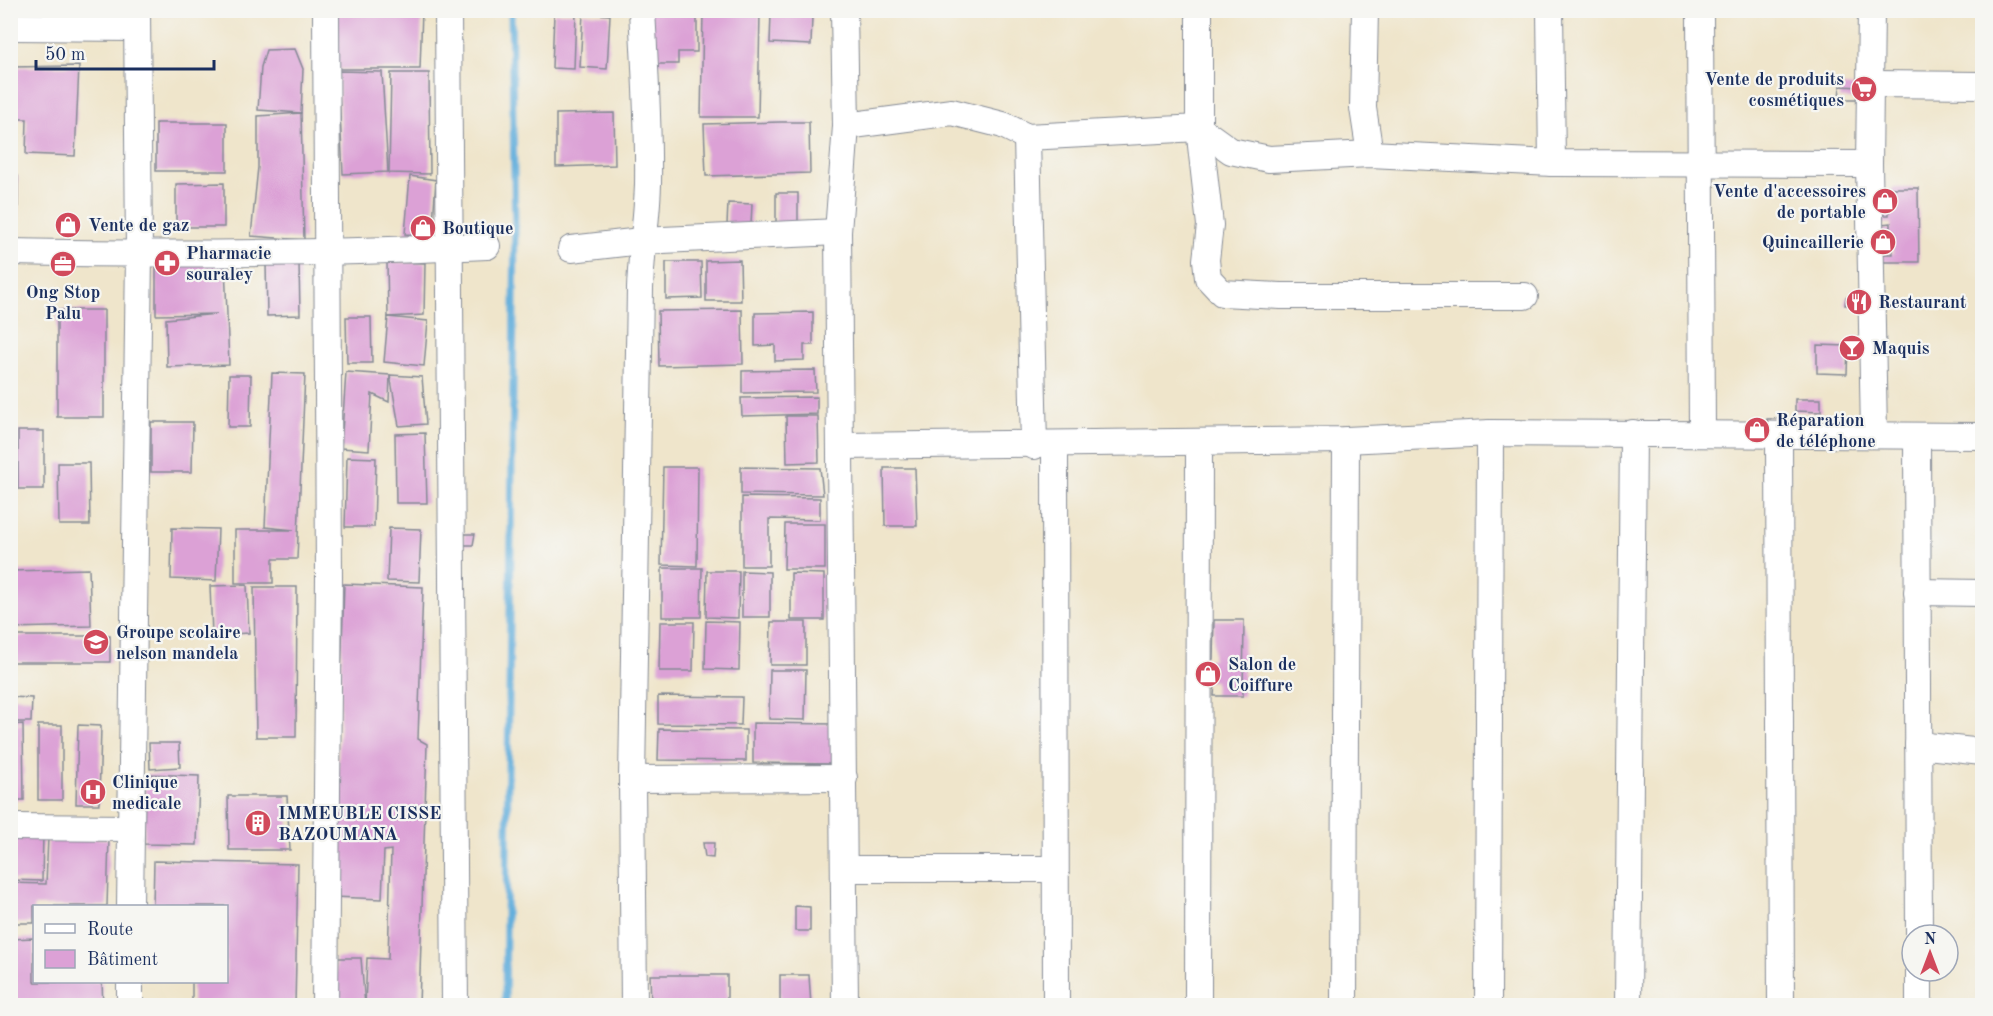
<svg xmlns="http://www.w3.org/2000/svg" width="1993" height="1016" font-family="'Old Standard TT',serif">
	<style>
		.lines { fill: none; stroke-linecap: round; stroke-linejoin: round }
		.stream { stroke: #63afdc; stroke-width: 7 }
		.building { fill: #dca1d6 }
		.street-casing { stroke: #858a94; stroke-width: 28 }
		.street { stroke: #fff; stroke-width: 26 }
		.labels { text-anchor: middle; stroke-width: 4.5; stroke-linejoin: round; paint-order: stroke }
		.poi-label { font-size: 18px; font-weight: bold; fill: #1b2f5e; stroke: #f6f6f2; text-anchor: start }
	</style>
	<rect width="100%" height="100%" fill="#f6f6f2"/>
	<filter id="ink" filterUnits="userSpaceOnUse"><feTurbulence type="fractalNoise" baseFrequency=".0167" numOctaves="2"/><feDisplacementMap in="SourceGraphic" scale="12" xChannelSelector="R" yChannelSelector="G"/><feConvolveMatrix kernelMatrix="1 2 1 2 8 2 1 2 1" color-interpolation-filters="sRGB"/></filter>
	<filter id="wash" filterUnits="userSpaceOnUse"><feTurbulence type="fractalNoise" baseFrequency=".008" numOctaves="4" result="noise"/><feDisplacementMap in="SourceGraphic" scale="24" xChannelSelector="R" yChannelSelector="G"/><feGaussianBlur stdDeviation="1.35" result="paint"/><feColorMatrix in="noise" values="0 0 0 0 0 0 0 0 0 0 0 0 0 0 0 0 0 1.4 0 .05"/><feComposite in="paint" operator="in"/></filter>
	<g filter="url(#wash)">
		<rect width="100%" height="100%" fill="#efe5cb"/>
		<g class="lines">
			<polyline class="stream" points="505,1006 515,228 511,10"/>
		</g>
		<g id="blocks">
			<g class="building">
				<polygon points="152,10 226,10 226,14 152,15"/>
				<polygon points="337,10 422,10 420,69 337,69"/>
				<polygon points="646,10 697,10 697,52 678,52 678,64 646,64"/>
				<polygon points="703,12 760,13 758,117 701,117"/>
				<polygon points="554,13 576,13 574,69 552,68"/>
				<polygon points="583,13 610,15 607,69 580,67"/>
				<polygon points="771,14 812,16 811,45 770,43"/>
				<polygon points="295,49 303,69 301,113 258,110 261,67 266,50"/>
				<polygon points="79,66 75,156 26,154 27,119 10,119 10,67"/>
				<polygon points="338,71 382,72 388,172 343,174"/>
				<polygon points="391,73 429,73 430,174 389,173"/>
				<polygon points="1840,86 1860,87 1859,99 1839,99"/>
				<polygon points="301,113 304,240 251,236 258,167 258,116"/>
				<polygon points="614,113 615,165 556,167 556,114"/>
				<polygon points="780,122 809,122 810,173 706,176 704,124"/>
				<rect x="156" y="123" width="71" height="48"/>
				<polygon points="18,176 18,234 10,234 10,177"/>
				<polygon points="410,176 436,180 432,236 405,234"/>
				<polygon points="224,183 224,227 176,227 176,184"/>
				<polygon points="1892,188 1918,188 1919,262 1882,262 1881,254 1893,254 1892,238 1881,238 1881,229 1891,229 1891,223 1881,224 1881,215 1889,215 1889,208 1881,208 1881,197 1892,197"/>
				<rect x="776" y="193" width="22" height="31"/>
				<polygon points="728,203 752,204 751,225 727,225"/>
				<rect x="10" y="260" width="3" height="58"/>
				<polygon points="740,260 741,301 706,301 706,261"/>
				<polygon points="299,262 300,315 267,316 266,263"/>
				<polygon points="387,262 425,263 424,315 388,317"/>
				<polygon points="666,262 701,262 702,298 666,299"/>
				<polygon points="156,264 225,264 229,365 167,367 166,319 217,314 156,315"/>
				<polygon points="1846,297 1856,297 1856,305 1845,305"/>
				<rect x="57" y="310" width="47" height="107"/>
				<polygon points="742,310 743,364 659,366 658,311"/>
				<polygon points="813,312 813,345 804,345 804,360 775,361 775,345 755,346 755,313"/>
				<polygon points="346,317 371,317 372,363 347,363"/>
				<polygon points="388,317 428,321 424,366 384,362"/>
				<polygon points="1817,345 1848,346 1847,374 1817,373"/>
				<polygon points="815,370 816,392 742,393 742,371"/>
				<polygon points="346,372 390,375 389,402 372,394 369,450 341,448"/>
				<polygon points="272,373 305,374 297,559 273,559 273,583 235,583 235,530 294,530 265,527"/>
				<polygon points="229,375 251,375 250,427 228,427"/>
				<polygon points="390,375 422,377 426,424 399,426"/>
				<rect x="10" y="390" width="4" height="33"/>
				<polygon points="817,397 817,414 742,416 741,398"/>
				<polygon points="1795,399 1821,399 1821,412 1795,411"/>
				<polygon points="786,416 818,416 819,462 787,463"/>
				<polygon points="1805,418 1805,433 1767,433 1767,419"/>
				<polygon points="151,422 193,422 192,472 151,472"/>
				<rect x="18" y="431" width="26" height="58"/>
				<polygon points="425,433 427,503 396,503 395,434"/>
				<rect x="10" y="438" width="4" height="30"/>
				<polygon points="347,457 376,458 374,527 345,527"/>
				<polygon points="58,463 89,463 90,525 59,525"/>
				<polygon points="663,467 698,467 697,566 661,565"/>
				<polygon points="741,467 820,468 823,495 741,494"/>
				<polygon points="884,468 915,468 917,526 885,526"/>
				<polygon points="742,497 820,498 820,520 769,519 769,566 742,566"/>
				<polygon points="785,524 825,524 825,569 784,569"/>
				<polygon points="172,528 218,529 216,581 171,579"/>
				<polygon points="389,528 421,529 419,582 387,581"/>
				<rect x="10" y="531" width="4" height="33"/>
				<polygon points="464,534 475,534 473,545 464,545"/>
				<polygon points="662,568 702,568 701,617 662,617"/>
				<polygon points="89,569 91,626 10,628 10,571"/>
				<polygon points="707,571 739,571 738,618 706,617"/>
				<polygon points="742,571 770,572 770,617 742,617"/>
				<polygon points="791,573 824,574 824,620 791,620"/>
				<polygon points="344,584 423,587 418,739 427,744 419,1006 365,1006 367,958 388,959 391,850 384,851 382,899 334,897"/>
				<polygon points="247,585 249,633 212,635 210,586"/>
				<polygon points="254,587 297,587 296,737 256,737"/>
				<polygon points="1214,620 1244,620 1243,696 1214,696 1215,681 1205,681 1206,659 1213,659"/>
				<polygon points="706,621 740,622 739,670 705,669"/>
				<polygon points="660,622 694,622 693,671 659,671"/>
				<polygon points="771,622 806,622 806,665 770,665"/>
				<rect x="10" y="636" width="100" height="26"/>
				<polygon points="770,670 806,670 805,720 769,719"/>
				<polygon points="658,696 742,697 741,725 658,724"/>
				<polygon points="10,697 32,698 31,722 10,722"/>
				<polygon points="753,723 836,724 835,764 753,763"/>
				<polygon points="23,724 24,800 10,800 10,725"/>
				<rect x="38" y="725" width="24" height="75"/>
				<polygon points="78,725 101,726 99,804 76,804"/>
				<polygon points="659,729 746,730 746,761 658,760"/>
				<polygon points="149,743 179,743 180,767 150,769"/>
				<polygon points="145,774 199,776 197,845 144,844"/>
				<polygon points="228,796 287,796 290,850 229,850"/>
				<polygon points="10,832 43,833 42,881 10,880"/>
				<polygon points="48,837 109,839 107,906 34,906 34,923 10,923 10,883 46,884"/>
				<polygon points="703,843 714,843 713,858 705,857"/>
				<polygon points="154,861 298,864 295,1006 192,1006 192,982 226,982 226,906 153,906"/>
				<polygon points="795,906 810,907 810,931 795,931"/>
				<polygon points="34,938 34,982 102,982 103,1006 10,1006 10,939"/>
				<polygon points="336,958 361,958 365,1006 336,1006"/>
				<polygon points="650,975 727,975 727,1005 651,1004"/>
				<polygon points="780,975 809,975 811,1006 780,1006"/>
				<polygon points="610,1001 610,1006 576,1006 576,1004"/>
			</g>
		</g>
	</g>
	<g filter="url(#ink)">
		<use href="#blocks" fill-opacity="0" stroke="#858a94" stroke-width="1.5"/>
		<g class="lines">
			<defs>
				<g id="street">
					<polyline points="448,10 455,1006"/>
					<polyline points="844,10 846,126 838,232 845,1006"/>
					<polyline points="1199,10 1199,128 1210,225 1206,260 1208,278 1222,293 1281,296 1525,296"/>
					<polyline points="1365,10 1363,108 1370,154"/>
					<polyline points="1550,10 1552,163"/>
					<polyline points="1700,10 1702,433"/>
					<polyline points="1871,10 1869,164 1874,434"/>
					<polyline points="10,27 137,28"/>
					<polyline points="1872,84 1982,85"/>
					<polyline points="846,126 952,112 1003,125 1027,137 1199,128 1231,151 1269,159 1370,154 1552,163 1869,164"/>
					<polyline points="1027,137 1034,446"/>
					<polyline points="571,249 641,241 838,232"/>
					<path d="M10,252c159,3 318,2 477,-6"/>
					<polyline points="1779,436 1781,1006"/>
					<polyline points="1917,436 1919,935"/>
					<polyline points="1055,445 1056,1006"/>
					<polyline points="841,446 1346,440 1490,433 1982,436"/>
					<polyline points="1917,592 1982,593"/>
					<polyline points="1918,745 1982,752"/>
					<polyline points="632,779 844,778"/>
					<polyline points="10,827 130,828"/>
					<polyline points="845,869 1055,869"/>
					<polyline points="130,906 139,255 137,10"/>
					<polyline points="1919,971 1919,1006"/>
					<polyline points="130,982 130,1006"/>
					<polyline points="325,1006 329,577 326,10"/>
					<path d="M634,1006l-2,-227 8,-490c1,-35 7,-70 8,-105 1,-58 -3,-116 -6,-174"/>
					<polyline points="1198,1006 1199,442"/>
					<polyline points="1344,1006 1346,440"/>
					<polyline points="1488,1006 1490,433"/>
					<polyline points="1628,1006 1633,433"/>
				</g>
			</defs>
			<use href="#street" class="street-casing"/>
			<use href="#street" class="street"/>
		</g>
	</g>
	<defs>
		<symbol id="supermarket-disc" viewBox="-11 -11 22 22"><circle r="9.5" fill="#d1495b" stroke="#f6f6f2"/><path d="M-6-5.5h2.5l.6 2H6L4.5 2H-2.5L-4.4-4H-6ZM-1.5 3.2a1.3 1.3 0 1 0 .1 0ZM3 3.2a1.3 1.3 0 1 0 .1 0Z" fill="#fff"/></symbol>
		<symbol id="shop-disc" viewBox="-11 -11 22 22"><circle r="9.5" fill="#d1495b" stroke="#f6f6f2"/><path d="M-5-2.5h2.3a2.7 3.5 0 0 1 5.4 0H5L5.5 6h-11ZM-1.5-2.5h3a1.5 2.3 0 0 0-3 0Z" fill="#fff"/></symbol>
		<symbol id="pharmacy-disc" viewBox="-11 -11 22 22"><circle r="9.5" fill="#d1495b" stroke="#f6f6f2"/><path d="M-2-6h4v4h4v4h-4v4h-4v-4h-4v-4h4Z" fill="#fff"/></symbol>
		<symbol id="office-disc" viewBox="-11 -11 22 22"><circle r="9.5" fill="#d1495b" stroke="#f6f6f2"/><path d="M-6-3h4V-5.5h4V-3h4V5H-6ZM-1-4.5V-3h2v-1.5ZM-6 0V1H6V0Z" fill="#fff"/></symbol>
		<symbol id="restaurant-disc" viewBox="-11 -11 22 22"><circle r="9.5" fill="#d1495b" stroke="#f6f6f2"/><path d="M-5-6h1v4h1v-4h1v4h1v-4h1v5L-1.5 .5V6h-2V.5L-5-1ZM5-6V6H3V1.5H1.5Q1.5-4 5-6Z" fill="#fff"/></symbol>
		<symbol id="bar-disc" viewBox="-11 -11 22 22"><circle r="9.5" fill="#d1495b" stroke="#f6f6f2"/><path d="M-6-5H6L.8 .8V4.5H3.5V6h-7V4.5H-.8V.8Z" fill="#fff"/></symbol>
		<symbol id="school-disc" viewBox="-11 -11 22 22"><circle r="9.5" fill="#d1495b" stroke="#f6f6f2"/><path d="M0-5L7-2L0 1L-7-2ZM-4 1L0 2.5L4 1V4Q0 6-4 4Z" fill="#fff"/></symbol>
		<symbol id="hospital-disc" viewBox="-11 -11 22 22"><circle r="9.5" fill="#d1495b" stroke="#f6f6f2"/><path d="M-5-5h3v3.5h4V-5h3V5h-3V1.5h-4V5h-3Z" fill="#fff"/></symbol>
		<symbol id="building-disc" viewBox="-11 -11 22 22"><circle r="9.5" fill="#d1495b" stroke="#f6f6f2"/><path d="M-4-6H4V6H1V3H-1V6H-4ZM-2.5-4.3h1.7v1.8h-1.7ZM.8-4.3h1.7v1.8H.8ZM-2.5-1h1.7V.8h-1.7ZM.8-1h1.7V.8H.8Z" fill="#fff"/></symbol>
	</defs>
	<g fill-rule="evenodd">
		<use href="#supermarket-disc" x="1849" y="74" width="30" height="30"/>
		<use href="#shop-disc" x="1870" y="186" width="30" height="30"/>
		<use href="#shop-disc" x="53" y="210" width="30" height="30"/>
		<use href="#shop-disc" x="408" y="213" width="30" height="30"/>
		<use href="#shop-disc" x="1868" y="227" width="30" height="30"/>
		<use href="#pharmacy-disc" x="152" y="248" width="30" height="30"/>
		<use href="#office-disc" x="48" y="249" width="30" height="30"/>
		<use href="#restaurant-disc" x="1844" y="287" width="30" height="30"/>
		<use href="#bar-disc" x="1837" y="333" width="30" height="30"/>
		<use href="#shop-disc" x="1742" y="415" width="30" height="30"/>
		<use href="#school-disc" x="81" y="627" width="30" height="30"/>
		<use href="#shop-disc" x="1193" y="659" width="30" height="30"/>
		<use href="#hospital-disc" x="78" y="777" width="30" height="30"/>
		<use href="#building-disc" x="243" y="808" width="30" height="30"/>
	</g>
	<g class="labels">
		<g class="poi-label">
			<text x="1844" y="85" text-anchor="end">Vente de produits<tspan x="1844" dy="21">cosmétiques</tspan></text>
			<text x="1866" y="197" text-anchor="end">Vente d'accessoires<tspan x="1866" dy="21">de portable</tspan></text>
			<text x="88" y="231">Vente de gaz</text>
			<text x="442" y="234">Boutique</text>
			<text x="1864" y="248" text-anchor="end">Quincaillerie</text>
			<text x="186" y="259">Pharmacie<tspan x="186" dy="21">souraley</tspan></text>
			<text x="63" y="298" text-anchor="middle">Ong Stop<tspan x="63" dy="21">Palu</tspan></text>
			<text x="1878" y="308">Restaurant</text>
			<text x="1872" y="354">Maquis</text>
			<text x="1776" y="426">Réparation<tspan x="1776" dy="21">de téléphone</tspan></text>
			<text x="116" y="638">Groupe scolaire<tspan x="116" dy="21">nelson mandela</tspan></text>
			<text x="1228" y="670">Salon de<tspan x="1228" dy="21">Coiffure</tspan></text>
			<text x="112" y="788">Clinique<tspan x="112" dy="21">medicale</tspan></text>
			<text x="278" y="819">IMMEUBLE CISSE<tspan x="278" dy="21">BAZOUMANA</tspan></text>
		</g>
	</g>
	<rect width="1993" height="1016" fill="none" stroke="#f6f6f2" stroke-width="36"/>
	<rect x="33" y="905" width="195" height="78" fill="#f6f6f2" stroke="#9ea6b7" stroke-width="1.5"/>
	<rect x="45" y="924" width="30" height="9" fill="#ffffff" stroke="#9ea6b7" stroke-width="1.5"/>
	<text x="87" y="935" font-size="18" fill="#1b2f5e">Route</text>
	<rect x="45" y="950" width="30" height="18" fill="#dca1d6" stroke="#9ea6b7" stroke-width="1.5"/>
	<text x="87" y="965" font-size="18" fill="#1b2f5e">Bâtiment</text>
	<g transform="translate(1930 953)"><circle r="28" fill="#f6f6f2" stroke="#9ea6b7" stroke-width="1.5"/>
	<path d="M0-4.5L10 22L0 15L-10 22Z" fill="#d1495b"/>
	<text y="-9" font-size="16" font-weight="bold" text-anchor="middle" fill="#1b2f5e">N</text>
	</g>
	<path d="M36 60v9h178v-9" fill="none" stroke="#1b2f5e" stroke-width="3"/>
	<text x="45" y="60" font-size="18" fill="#1b2f5e" stroke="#f6f6f2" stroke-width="4.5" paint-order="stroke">50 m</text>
</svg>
